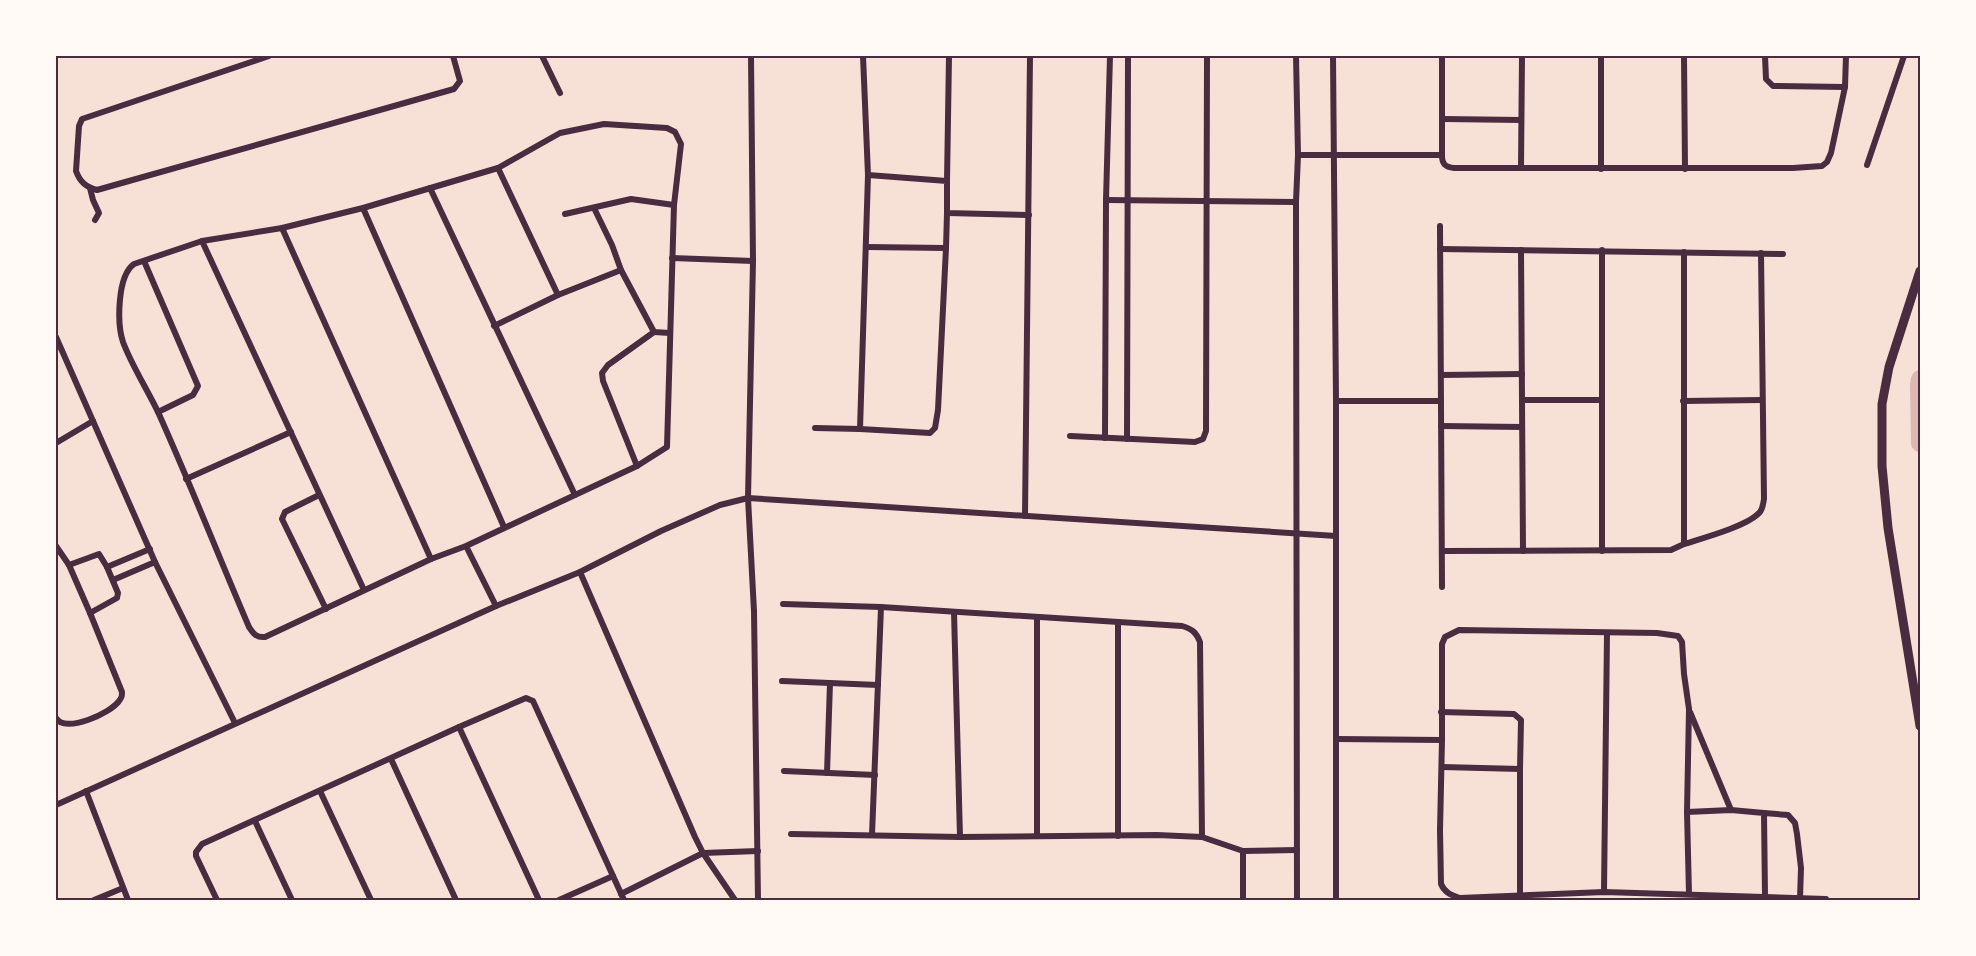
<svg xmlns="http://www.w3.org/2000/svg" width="1976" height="956" font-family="'IBM Plex Serif',serif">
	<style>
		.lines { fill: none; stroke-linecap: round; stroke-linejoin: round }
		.canal { stroke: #dcb8b0; stroke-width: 18 }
		.minor { stroke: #4a2c40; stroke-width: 6 }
		.tertiary { stroke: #4a2c40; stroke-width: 9 }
		.neatline { fill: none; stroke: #4a2c40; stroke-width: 2 }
	</style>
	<rect width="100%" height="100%" fill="#f7e1d7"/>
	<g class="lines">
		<polyline class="canal" points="1920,379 1919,385 1920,443"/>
		<g class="minor">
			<path d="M269,56l-187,63 -3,7 -3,45c4,11 10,16 21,19l357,-101 6,-8 -7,-25"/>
			<polyline points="542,56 560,93"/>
			<polyline points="863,56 868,175"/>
			<polyline points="1296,56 1298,155 1296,202 1297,900"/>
			<polyline points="1333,56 1336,401 1336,900"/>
			<path d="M1442,56v99c0,9 3,12 12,13h339l29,-2 5,-4 4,-9 14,-66 1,-31"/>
			<polyline points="1601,56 1601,169"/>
			<polyline points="1684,56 1685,169"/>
			<polyline points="1765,56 1766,79 1773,86 1845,87"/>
			<polyline points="1443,119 1521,120"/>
			<polyline points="1298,155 1442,155"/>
			<polyline points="1867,165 1904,56"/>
			<polyline points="498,168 558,295"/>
			<polyline points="1521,168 1522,56"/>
			<polyline points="947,181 949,56"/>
			<polyline points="90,188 93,200 99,213 95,220"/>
			<polyline points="430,188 575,495"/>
			<polyline points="1106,200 1296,202"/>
			<polyline points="363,208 504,527"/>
			<polyline points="594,208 612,245 621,270 654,332 670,333"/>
			<polyline points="565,214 631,199 674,205"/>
			<polyline points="1440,226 1442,587"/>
			<polyline points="282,228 431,559"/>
			<polyline points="202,241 364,590"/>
			<polyline points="946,248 947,213"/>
			<polyline points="1440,249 1783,254"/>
			<polyline points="1521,250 1523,551"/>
			<polyline points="672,258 753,261"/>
			<polyline points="144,261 198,386 193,395 158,412"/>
			<polyline points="494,326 558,295 621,270"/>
			<polyline points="56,337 155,562 235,723"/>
			<polyline points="1441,375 1522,374"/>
			<polyline points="1522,400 1601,400"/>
			<polyline points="1336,401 1441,401"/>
			<polyline points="1683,401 1762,400"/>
			<polyline points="1441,426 1522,427"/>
			<polyline points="815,428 860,429 930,433 935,428 938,410 946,248 866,247"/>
			<polyline points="860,429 868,175 947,181 947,213 1029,215"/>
			<polyline points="1070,436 1195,442 1203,439 1206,431 1207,56"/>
			<polyline points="1105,438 1106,200 1110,56"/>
			<polyline points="1127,439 1128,56"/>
			<polyline points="56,443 93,421"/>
			<polyline points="637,466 603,381 602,373 608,365 654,332"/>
			<polyline points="186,479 291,432"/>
			<polyline points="319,495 285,512 282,519 326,609"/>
			<polyline points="1025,516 1030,56"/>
			<path d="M1684,544c19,-6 64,-18 76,-32 3,-4 3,-8 4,-13l-3,-246"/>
			<path d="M56,546l13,19 30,-11 8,13 11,26 -1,5 -27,15 32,79c0,4 0,5 -3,9 -8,12 -54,33 -63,17"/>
			<path d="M466,546l171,-80 30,-19 7,-242 7,-61 -6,-12 -8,-4 -63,-4 -44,9 -62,35 -135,40 -81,20 -80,13 -68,23c-17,12 -17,60 -11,78 9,24 24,47 35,70 32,71 60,143 91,215 4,6 7,11 16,10l166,-78 35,-13 30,60"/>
			<polyline points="1442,551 1671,550 1684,544 1684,252"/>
			<polyline points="1602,551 1602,250"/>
			<polyline points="69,565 90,613"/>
			<polyline points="107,567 150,549"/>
			<polyline points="580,572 695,837 703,853 735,900"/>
			<polyline points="113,580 155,562"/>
			<path d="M783,604l98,3 301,19c10,3 14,6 18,16l2,195"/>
			<polyline points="954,612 960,837"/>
			<polyline points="782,681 878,685"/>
			<polyline points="1441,712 1514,714 1521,720 1520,769"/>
			<polyline points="1690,712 1731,810"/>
			<polyline points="459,727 539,900"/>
			<polyline points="1337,739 1442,740 1442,644 1445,637 1459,630 1657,633 1678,636 1682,642 1684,674 1689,709 1687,812 1689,894"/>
			<path d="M1442,740l-2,90 1,54c4,9 10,11 19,14l144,-6 222,7"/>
			<polyline points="391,759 456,900"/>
			<polyline points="1442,767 1520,769 1520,896"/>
			<polyline points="784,771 875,775"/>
			<polyline points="827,773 830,683"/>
			<polyline points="86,791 128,900"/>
			<polyline points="320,791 371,900"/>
			<polyline points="56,805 496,606 580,572 661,531 720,505 748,498 753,261 751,56"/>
			<polyline points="1687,812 1731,810 1764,813 1765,897"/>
			<polyline points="1764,813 1788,815 1795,823 1797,834 1801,868 1800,898"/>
			<polyline points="255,821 292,900"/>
			<polyline points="791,834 960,837 1157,835 1202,837 1243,851 1297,850"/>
			<polyline points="872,835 881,607"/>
			<polyline points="1037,836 1037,617"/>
			<polyline points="1118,836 1118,622"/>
			<polyline points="1243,851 1243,900"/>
			<polyline points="1604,892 1607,633"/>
			<polyline points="621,894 703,853 758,851"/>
			<polyline points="94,900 123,888"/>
			<polyline points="217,900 196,856 196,852 202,844 459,727 526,698 533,701 624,900"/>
			<polyline points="559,900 613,876"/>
			<polyline points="758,900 754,611 748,498 1336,536"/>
		</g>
		<polyline class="tertiary" points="1920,271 1889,367 1882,404 1882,466 1888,528 1920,726"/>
	</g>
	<rect width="1976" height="956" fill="none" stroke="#fffaf5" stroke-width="114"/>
	<rect x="57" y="57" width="1862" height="842" class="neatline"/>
</svg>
